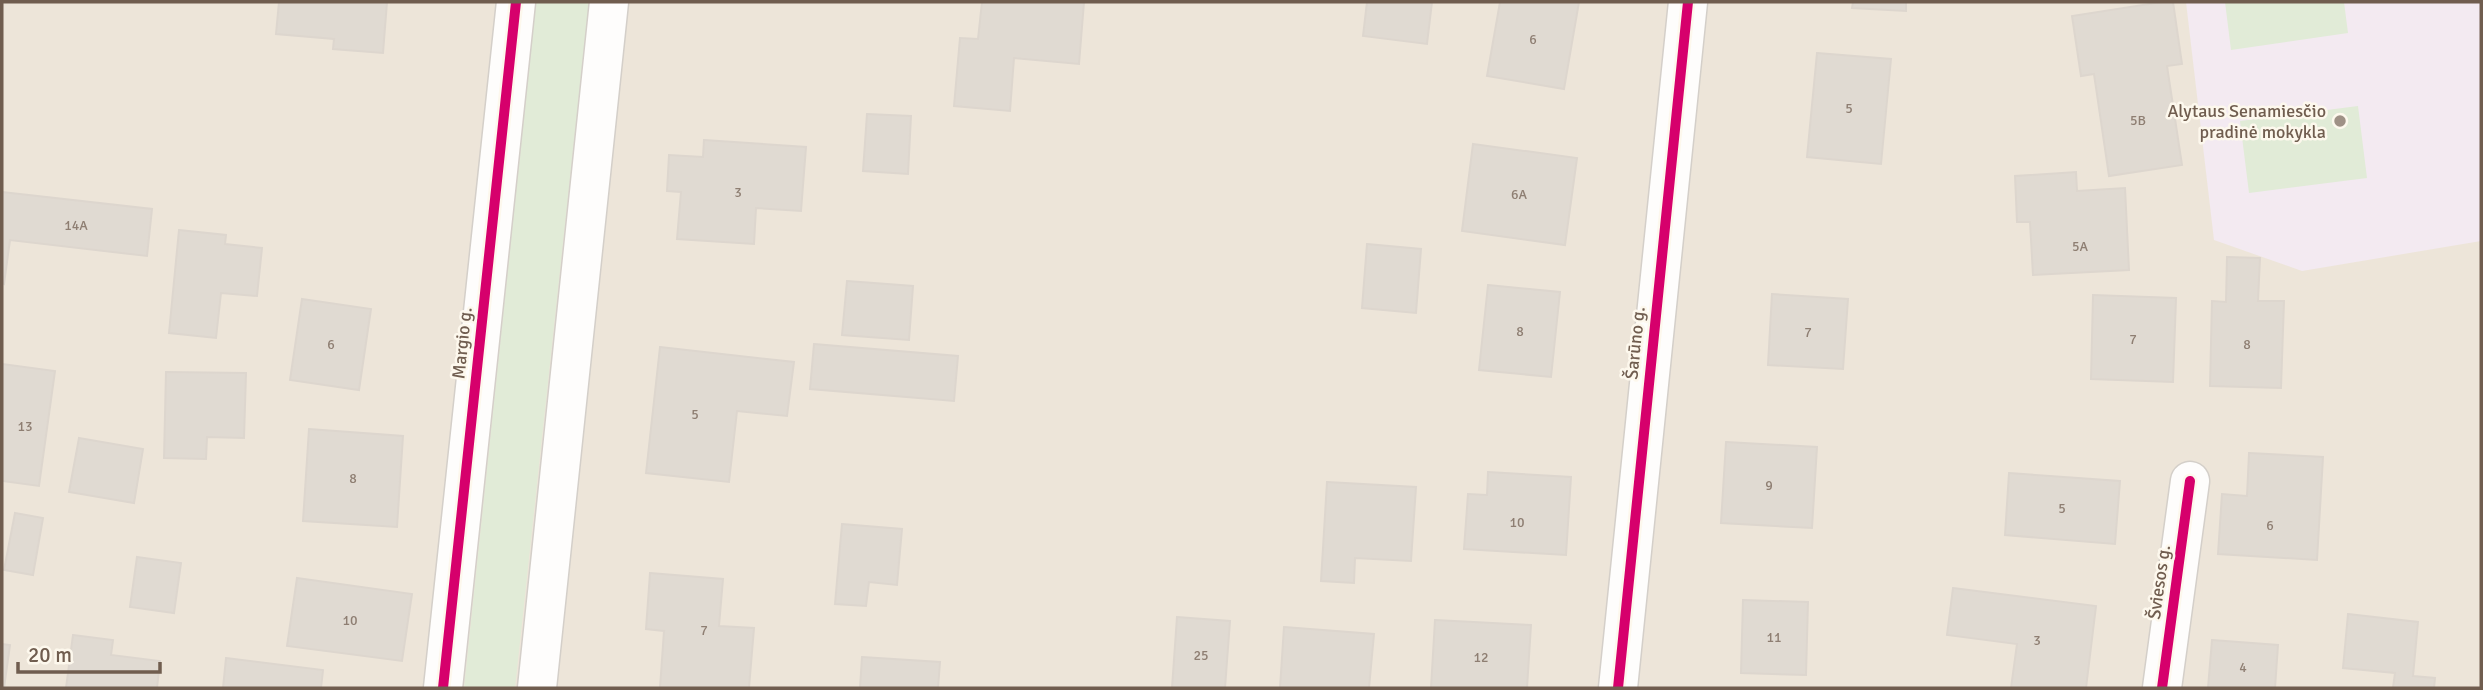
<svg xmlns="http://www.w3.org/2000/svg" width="2483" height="690" font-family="Signika,sans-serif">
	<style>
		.residential { fill: #ede5d9 }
		.education { fill: #f3eaf1 }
		.green { fill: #e1ebd7 }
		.building { fill: #e0dad2; stroke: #ddd6ce; stroke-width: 2 }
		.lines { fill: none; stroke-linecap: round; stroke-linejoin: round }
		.minor-casing { stroke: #d4cfc9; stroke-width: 41 }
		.minor { stroke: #fefdfc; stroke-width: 38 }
		.cycleway-casing { stroke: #fdf8ed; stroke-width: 15 }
		.cycleway { stroke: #d6006c; stroke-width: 10 }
		.poi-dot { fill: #9f9186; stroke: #fdf8ed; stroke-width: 2.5 }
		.labels { text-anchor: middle; stroke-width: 5; stroke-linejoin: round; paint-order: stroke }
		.number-label { font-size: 14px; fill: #8e7e72 }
		.poi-label { font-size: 18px; fill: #705d4f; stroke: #fdf8ed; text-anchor: end }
		.street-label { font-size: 18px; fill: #705d4f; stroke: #fdf8ed }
	</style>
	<rect width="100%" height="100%" fill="#f5f2eb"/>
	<rect class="residential" x="2" y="2" width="2479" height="686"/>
	<polygon class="education" points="2186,2 2481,2 2481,241 2302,271 2214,240"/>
	<g class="green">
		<polygon points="536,2 589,2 515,688 464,688"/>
		<polygon points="2225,2 2344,2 2348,33 2231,50"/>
		<polygon points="2358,106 2367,178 2249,193 2240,121"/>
	</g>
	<g class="building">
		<polygon points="279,2 387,2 383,53 333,49 334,39 276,34"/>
		<polygon points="982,2 1084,2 1079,64 1014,58 1010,111 954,106 960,38 978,39"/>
		<polygon points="1367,2 1432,2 1427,44 1363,36"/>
		<polygon points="1500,2 1579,2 1564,89 1487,76"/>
		<polygon points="1853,2 1906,2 1906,11 1852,8"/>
		<polygon points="2162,2 2173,2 2182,64 2167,66 2182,165 2109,176 2094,74 2081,76 2072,16"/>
		<polygon points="1817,53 1891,59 1881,164 1807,157"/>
		<polygon points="867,114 911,116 908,174 863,171"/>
		<polygon points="704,140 806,147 801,211 756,208 754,244 677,239 681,192 667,191 669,155 703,157"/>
		<polygon points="1473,144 1577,158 1565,245 1462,231"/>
		<polygon points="2076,172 2077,191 2125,188 2129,270 2033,275 2030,222 2017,222 2015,176"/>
		<polygon points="2,192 152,209 147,256 10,240 4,284 2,283"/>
		<polygon points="179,230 226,235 225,244 262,248 257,296 221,293 216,338 169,333"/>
		<polygon points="1367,244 1421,249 1416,313 1362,308"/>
		<polygon points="2227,257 2260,258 2258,301 2284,301 2281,388 2210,386 2212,301 2226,302"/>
		<polygon points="847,281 913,286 909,340 842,335"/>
		<polygon points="1488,285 1560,292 1551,377 1479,370"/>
		<polygon points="1772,294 1848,299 1843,369 1768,365"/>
		<polygon points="2093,295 2176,298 2173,382 2091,379"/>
		<polygon points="302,299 371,309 359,390 290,380"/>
		<polygon points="814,344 958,356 954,401 810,389"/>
		<polygon points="660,347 794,362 787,416 737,411 729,482 646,473"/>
		<polygon points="2,364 55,371 39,486 2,481"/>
		<polygon points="166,372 246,373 244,438 207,437 206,459 164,458"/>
		<polygon points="309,429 403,436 397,527 303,521"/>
		<polygon points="79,438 143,449 134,503 69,492"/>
		<polygon points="1726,442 1817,447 1812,528 1721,523"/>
		<polygon points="2249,453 2323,457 2317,560 2218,554 2222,494 2247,496"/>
		<polygon points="1488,472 1571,477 1566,555 1464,549 1468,494 1487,495"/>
		<polygon points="2009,473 2120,481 2115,544 2005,535"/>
		<polygon points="1327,482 1416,487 1411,561 1355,558 1354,583 1321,581"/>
		<polygon points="15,513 43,518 33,575 4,570"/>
		<polygon points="842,524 902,529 897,585 869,582 866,606 835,604"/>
		<polygon points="137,557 181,563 174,613 130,607"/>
		<polygon points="650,573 723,579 719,626 754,628 749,688 660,688 664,631 646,629"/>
		<polygon points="297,578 412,594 402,661 287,646"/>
		<polygon points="1953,588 2096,606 2086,688 2011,688 2017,644 1947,635"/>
		<polygon points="1743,600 1808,602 1806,675 1741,673"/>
		<polygon points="2348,614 2418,622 2413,676 2435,678 2434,688 2393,688 2395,673 2343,668"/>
		<polygon points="1177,617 1230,621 1225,688 1172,688"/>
		<polygon points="1435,620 1531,625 1527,688 1431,688"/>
		<polygon points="1284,627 1374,634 1369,688 1280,688"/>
		<polygon points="73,635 113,640 111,655 160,661 157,688 66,688"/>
		<polygon points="2212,640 2278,645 2275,688 2208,688"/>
		<polygon points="2,644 10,645 4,688 2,688"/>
		<polygon points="862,657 940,662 938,688 860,688"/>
		<polygon points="226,658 323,670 321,688 223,688"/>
	</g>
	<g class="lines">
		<defs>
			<g id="minor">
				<polyline points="443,688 516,2"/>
				<polyline points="537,688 609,2"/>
				<polyline points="1618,688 1688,2"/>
				<polyline points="2162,688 2190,481"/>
			</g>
		</defs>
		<use href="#minor" class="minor-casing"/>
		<use href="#minor" class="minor"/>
		<defs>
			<g id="cycleway">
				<polyline points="443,688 516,2"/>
				<polyline points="1618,688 1688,2"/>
				<polyline points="2162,688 2190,481"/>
			</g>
		</defs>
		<use href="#cycleway" class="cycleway-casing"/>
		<use href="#cycleway" class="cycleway"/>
	</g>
	<circle class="poi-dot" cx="2340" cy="121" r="7"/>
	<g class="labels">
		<g class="number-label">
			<text x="1533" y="44">6</text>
			<text x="1849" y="113">5</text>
			<text x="2138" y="125">5B</text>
			<text x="738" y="197">3</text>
			<text x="1519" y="199">6A</text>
			<text x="76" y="230">14A</text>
			<text x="2080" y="251">5A</text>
			<text x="1520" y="336">8</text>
			<text x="1808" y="337">7</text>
			<text x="2133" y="344">7</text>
			<text x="331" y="349">6</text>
			<text x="2247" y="349">8</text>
			<text x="695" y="419">5</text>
			<text x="25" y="431">13</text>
			<text x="353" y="483">8</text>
			<text x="1769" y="490">9</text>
			<text x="2062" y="513">5</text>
			<text x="1517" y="527">10</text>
			<text x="2270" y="530">6</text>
			<text x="350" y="625">10</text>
			<text x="704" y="635">7</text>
			<text x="1774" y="642">11</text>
			<text x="2037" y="645">3</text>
			<text x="1201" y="660">25</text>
			<text x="1481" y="662">12</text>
			<text x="2243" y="672">4</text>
		</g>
		<g class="poi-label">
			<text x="2326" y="117">Alytaus Senamiesčio<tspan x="2326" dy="21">pradinė mokykla</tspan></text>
		</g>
		<g class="street-label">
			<text transform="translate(462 343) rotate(-84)" y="6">Margio g.</text>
			<text transform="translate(1635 343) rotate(-84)" y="6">Šarūno g.</text>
			<text transform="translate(2159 582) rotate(-82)" y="6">Šviesos g.</text>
		</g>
	</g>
	<rect width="2483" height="690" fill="none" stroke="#705d4f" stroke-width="7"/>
	<path d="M18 662v10h142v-10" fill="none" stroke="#705d4f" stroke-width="3.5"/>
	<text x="28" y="662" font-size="21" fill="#705d4f" stroke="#fdf8ed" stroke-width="5" paint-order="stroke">20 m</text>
</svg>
